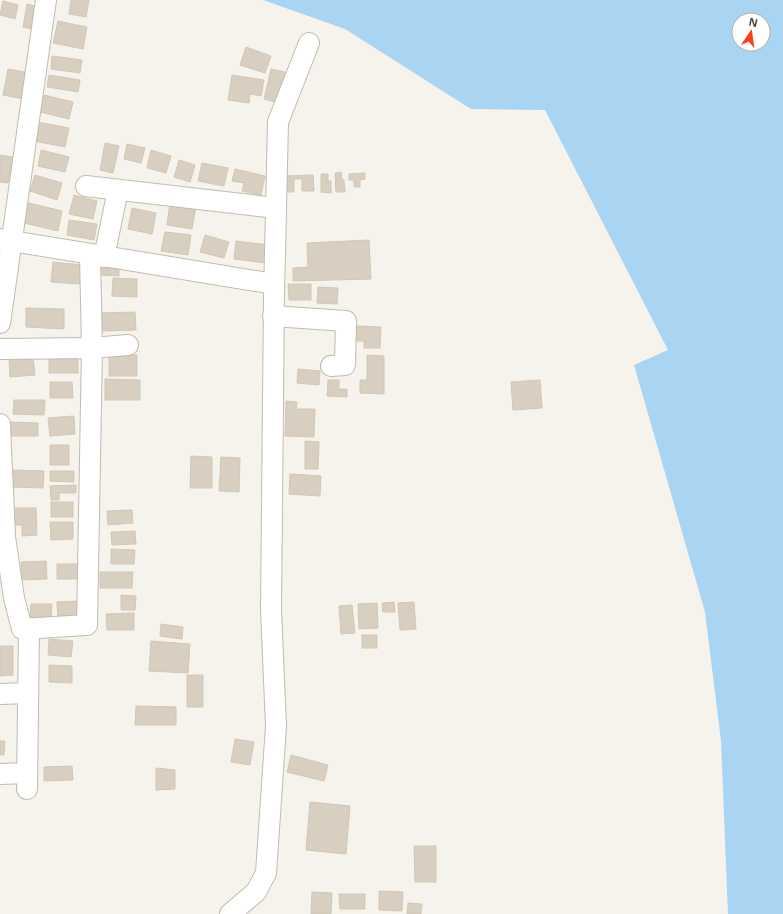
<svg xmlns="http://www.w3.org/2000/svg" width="783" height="914" font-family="'Noto Sans',sans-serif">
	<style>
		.water { fill: #a9d4f2; fill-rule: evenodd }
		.building { fill: #d8cfc1; stroke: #d3c7b4 }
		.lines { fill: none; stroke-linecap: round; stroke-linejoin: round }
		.minor-casing { stroke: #c2bbae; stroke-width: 22 }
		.minor { stroke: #fff; stroke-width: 20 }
	</style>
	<rect width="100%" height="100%" fill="#f6f3ec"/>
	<path class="water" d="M263,0h520v914h-55l-7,-173 -16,-129 -71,-247 34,-15 -123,-240 -74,-1 -126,-80zM739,20h24v24h-24z"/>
	<g class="building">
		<polygon points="71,0 89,0 86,17 69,14"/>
		<polygon points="3,1 18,5 15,19 0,15"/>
		<polygon points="27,4 39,7 35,30 23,27"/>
		<polygon points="58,21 87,27 83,49 53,43"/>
		<polygon points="246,47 271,56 265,73 240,65"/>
		<polygon points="52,56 82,60 80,73 51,69"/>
		<polygon points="8,69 29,73 24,99 3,95"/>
		<polygon points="271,69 285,72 278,103 264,99"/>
		<polygon points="49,75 80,80 78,92 47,87"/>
		<polygon points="232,75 264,80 261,96 250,94 249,103 228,100"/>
		<polygon points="44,95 73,102 69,119 40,112"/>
		<polygon points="37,122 69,128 65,147 34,141"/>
		<polygon points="105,143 119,146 113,173 100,170"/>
		<polygon points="127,144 145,148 141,163 124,159"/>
		<polygon points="41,150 69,157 65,172 38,166"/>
		<polygon points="151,150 171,156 166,173 147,168"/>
		<polygon points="0,155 13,157 8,183 0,182"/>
		<polygon points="179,160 195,165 190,182 174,177"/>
		<polygon points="202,163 228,168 224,186 198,181"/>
		<polygon points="235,169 265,176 261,195 242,191 244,183 232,181"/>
		<polygon points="341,172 342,180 344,180 345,192 336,192 335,173"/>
		<polygon points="365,173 365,179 360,180 360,187 354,187 354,180 349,180 349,174"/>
		<polygon points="321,174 328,174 328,181 331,181 331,193 321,192"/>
		<polygon points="35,175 62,183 57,200 30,191"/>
		<polygon points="313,175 314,191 302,191 302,179 294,179 294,192 284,192 284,176"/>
		<polygon points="74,195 97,201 93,219 69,214"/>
		<polygon points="170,202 196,207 192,229 167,225"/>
		<polygon points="29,203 62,211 58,231 24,223"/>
		<polygon points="132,208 156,213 152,234 128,229"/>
		<polygon points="69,220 97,224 94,240 67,235"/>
		<polygon points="165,232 191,235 188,255 161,251"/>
		<polygon points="205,235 229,242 224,258 200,252"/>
		<polygon points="369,240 371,279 293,281 293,268 308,267 307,243"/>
		<polygon points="236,241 269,245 266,263 234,259"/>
		<polygon points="53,262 82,265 80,284 51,282"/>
		<polygon points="100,268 119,269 119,276 100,275"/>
		<polygon points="113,278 137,279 137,297 112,296"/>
		<polygon points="288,284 311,284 311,300 289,300"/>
		<polygon points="318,287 338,288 337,304 317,303"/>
		<polygon points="26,308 64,309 64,329 26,327"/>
		<polygon points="135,312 136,330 103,331 102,313"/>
		<polygon points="356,326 381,327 380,348 364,348 364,341 355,341"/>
		<rect x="109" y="355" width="28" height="21"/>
		<polygon points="367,355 384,356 384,394 360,393 360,380 367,380"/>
		<polygon points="33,357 35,375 10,377 9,359"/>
		<rect x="49" y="358" width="29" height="15"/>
		<polygon points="298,369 320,371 319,385 297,383"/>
		<polygon points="105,379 140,380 140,400 105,400"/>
		<polygon points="328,380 339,380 339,389 347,389 347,397 327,396"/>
		<polygon points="540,380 542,408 513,410 511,382"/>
		<polygon points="50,382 72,382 73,398 50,398"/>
		<polygon points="14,400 45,400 44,415 13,414"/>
		<polygon points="286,401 297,402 296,409 315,409 314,437 285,436"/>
		<polygon points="74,416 75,434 50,436 48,418"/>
		<polygon points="10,422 38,423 38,436 10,436"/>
		<polygon points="305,441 319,442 318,469 305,469"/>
		<rect x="50" y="445" width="19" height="20"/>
		<polygon points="191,456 212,457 212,488 190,488"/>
		<polygon points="221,457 240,458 239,492 219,491"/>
		<polygon points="13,470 44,471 43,488 12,487"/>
		<polygon points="50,471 74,471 74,482 50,481"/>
		<polygon points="290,474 321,476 320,496 289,494"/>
		<polygon points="76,485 76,493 59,493 59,500 51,500 50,486"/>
		<rect x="51" y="502" width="22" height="15"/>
		<polygon points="10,508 36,508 37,535 22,536 22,525 11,525"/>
		<polygon points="132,510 133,523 108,525 107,511"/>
		<polygon points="50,522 73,522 73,539 51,540"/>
		<polygon points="135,531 136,544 112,545 111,532"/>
		<polygon points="111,549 135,550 134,564 111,564"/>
		<polygon points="46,561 47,579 22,580 21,562"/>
		<rect x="57" y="564" width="21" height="15"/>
		<polygon points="100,572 133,572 132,588 100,588"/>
		<polygon points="121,595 136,596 135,610 121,610"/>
		<polygon points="78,601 78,619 58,619 57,602"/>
		<polygon points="394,602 395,612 383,612 382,603"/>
		<polygon points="414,602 416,629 400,630 398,603"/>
		<polygon points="377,603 378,628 359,629 358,604"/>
		<polygon points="31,604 52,604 51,620 30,620"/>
		<polygon points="352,605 355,633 341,634 339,606"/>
		<polygon points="134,613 134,630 107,630 106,614"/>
		<polygon points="161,624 183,627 182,639 160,636"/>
		<rect x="362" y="635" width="15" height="13"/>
		<polygon points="49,639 73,641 71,657 48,655"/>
		<polygon points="151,641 190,644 188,673 149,671"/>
		<polygon points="0,646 13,646 13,675 0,676"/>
		<polygon points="49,665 72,666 72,683 49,682"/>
		<rect x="187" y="675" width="16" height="32"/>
		<polygon points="136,706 176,707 176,725 135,725"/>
		<polygon points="235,739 254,742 250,765 231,762"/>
		<polygon points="0,741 5,741 4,755 0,755"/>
		<polygon points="291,755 328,765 324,781 287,772"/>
		<polygon points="72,766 73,780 44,781 44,767"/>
		<polygon points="156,768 175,770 175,789 156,790"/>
		<polygon points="310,802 350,806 346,854 306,850"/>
		<polygon points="414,846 436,846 436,882 415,882"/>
		<polygon points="379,891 403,892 402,911 379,910"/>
		<polygon points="312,892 332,893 331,914 311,914"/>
		<polygon points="339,894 365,894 365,909 340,909"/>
		<polygon points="408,903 422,904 421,914 407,914"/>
	</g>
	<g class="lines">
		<defs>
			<g id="minor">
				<polyline points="86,186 276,208"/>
				<polyline points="0,239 274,284"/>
				<polyline points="90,254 92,348 128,345"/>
				<polyline points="104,257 118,190"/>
				<polyline points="273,316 346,321 345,365 331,366"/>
				<polyline points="0,323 46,0"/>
				<polyline points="0,349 92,348 87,625 22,629 14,598 5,537 0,424"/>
				<polyline points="0,694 28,693"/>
				<polyline points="0,774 27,773"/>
				<polyline points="27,789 29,628"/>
				<polyline points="230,914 256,892 266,873 276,726 271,610 274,297 278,122 309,43"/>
			</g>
		</defs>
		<use href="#minor" class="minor-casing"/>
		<use href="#minor" class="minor"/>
	</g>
	<g transform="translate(751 32) rotate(13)"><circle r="19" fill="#ffffff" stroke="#b7b4b0"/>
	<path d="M0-3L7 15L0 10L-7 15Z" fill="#fc3f1d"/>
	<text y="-6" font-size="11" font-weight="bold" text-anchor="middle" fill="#4b4439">N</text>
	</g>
</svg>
